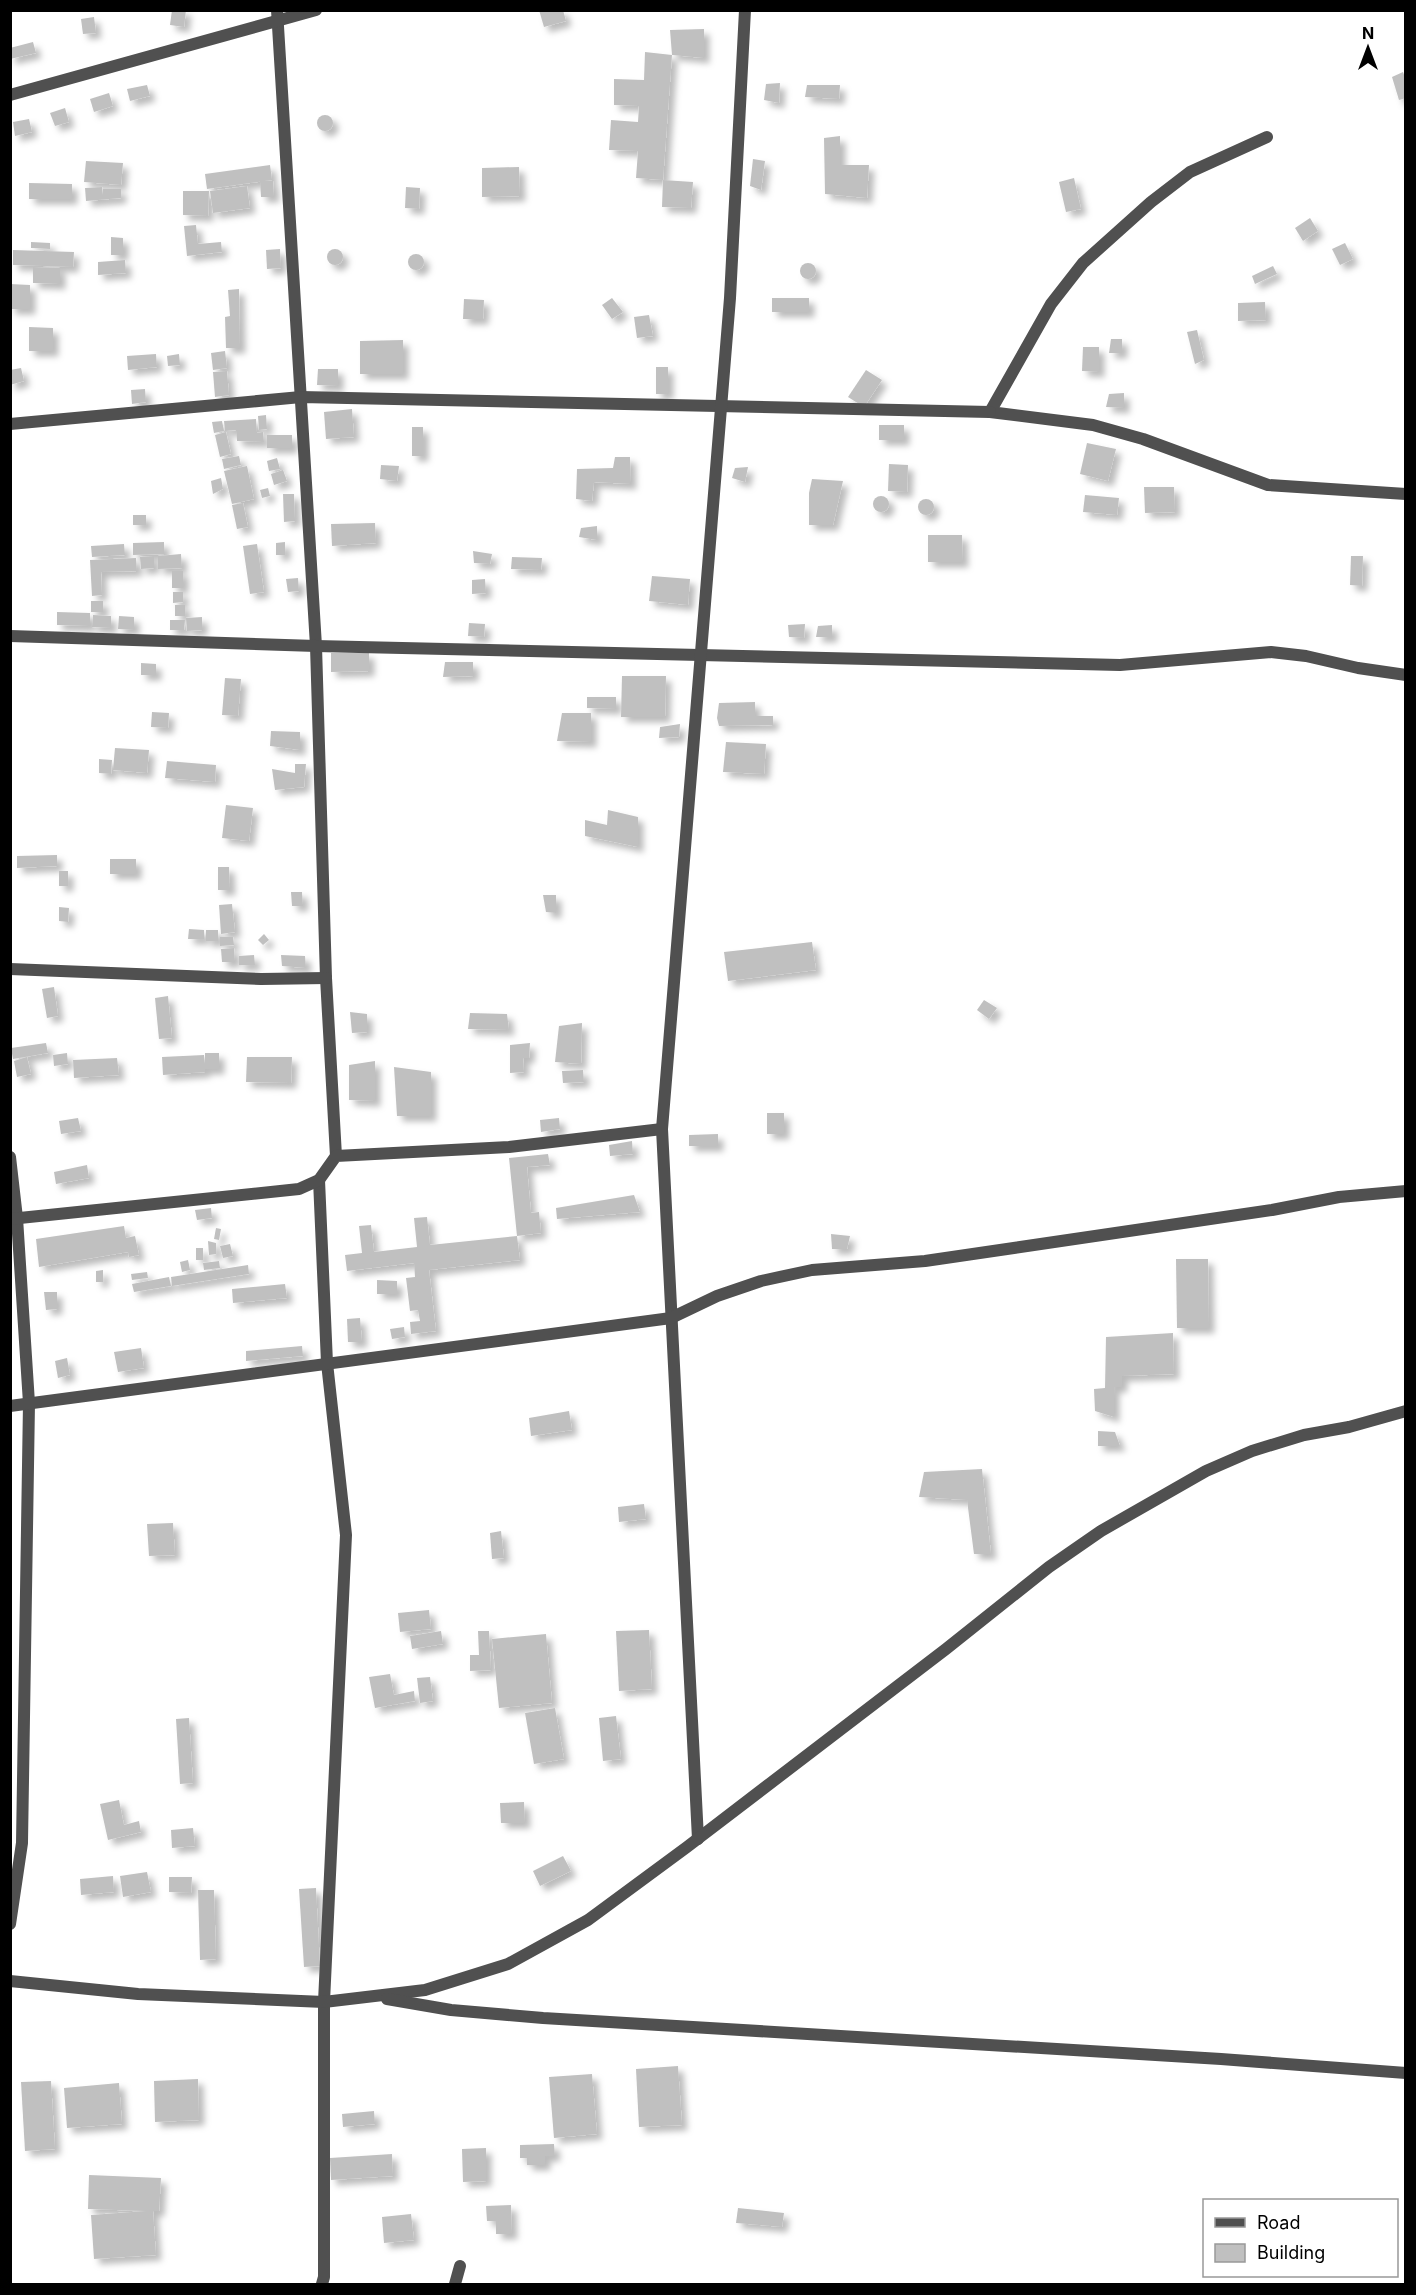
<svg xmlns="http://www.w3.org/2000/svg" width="1416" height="2295" font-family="Inter,sans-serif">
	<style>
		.building { fill: #c0c0c0; filter: url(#shadow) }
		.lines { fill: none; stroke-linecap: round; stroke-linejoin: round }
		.minor { stroke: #505050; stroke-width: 12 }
	</style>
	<defs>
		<filter id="shadow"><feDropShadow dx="5.5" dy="5.5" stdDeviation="3" flood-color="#0004"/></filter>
	</defs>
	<rect width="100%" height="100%" fill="#fff"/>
	<g class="building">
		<polygon points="172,10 186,10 184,27 170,25"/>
		<polygon points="539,10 563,10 566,21 544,27"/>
		<polygon points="94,17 96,33 83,34 81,19"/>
		<polygon points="704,29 704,58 672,55 663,180 636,178 638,151 609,150 611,120 638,122 639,106 614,105 614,79 644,80 645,52 672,55 670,30"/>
		<polygon points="33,42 36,53 10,59 10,48"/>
		<polygon points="1403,72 1406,80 1406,98 1399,100 1392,77"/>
		<polygon points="780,83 779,103 764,100 766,84"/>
		<polygon points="147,85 150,96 130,101 127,89"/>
		<polygon points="807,85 840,85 839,99 805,97"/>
		<polygon points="109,93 113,106 94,112 90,99"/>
		<polygon points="65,108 69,122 55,126 50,113"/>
		<circle cx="325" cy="123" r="8"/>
		<polygon points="29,119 32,132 15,136 13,122"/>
		<polygon points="840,136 840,165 869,165 867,198 825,194 824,138"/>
		<polygon points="753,159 765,161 761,190 750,186"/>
		<polygon points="86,161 123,163 121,185 84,182"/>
		<polygon points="270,165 272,180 207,189 205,174"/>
		<polygon points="519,167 520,196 482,197 482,168"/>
		<polygon points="1074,178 1081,209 1066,212 1059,182"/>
		<polygon points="663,180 693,182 691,208 662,207"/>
		<polygon points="260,181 273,181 274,197 261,197"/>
		<polygon points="29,183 72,184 72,199 29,199"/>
		<polygon points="247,186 250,208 213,213 210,191"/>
		<polygon points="102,187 103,195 103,189 121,189 121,198 86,201 85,188"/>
		<polygon points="406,187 420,188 419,209 405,208"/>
		<polygon points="183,191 209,191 208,216 183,215"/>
		<polygon points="1310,218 1318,231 1303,241 1295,228"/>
		<polygon points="196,225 198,244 221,242 222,252 187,256 184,226"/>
		<polygon points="111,237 123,238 123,255 111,255"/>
		<polygon points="31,242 50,243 50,249 31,248"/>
		<polygon points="1345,243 1353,259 1340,265 1332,249"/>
		<polygon points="280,249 281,268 267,269 266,250"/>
		<circle cx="335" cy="257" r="8"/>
		<polygon points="13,250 74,252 73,267 13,265"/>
		<circle cx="416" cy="262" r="8"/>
		<polygon points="125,260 126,273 98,275 98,262"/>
		<circle cx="808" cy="271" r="8"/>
		<polygon points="1273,266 1277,274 1255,284 1252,276"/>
		<polygon points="33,267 60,268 60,284 33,283"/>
		<polygon points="10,284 30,285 30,309 10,309"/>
		<polygon points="239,289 240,348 226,348 225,317 230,316 228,290"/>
		<polygon points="612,298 623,312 612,319 602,305"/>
		<rect x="772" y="298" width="37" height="14"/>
		<polygon points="464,299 484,300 483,319 463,319"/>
		<polygon points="1265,302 1266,320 1238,321 1238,303"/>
		<polygon points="649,315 653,336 637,338 634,317"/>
		<polygon points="29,327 53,328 53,351 29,351"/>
		<polygon points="1197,330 1204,360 1195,364 1187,332"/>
		<polygon points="1111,339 1122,339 1122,353 1109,353"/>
		<polygon points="403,340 403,374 360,374 360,341"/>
		<polygon points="1083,347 1099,347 1099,372 1082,371"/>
		<polygon points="225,351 227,368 213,370 211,353"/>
		<polygon points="156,354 157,367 128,370 127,356"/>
		<polygon points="179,354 180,365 168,366 167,356"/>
		<rect x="656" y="367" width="12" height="27"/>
		<polygon points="21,368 24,381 10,385 10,370"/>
		<polygon points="318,369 338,369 338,386 317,385"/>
		<polygon points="866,370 882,380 864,407 848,397"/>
		<polygon points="227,371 229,395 215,397 213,372"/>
		<polygon points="145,389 146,402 132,404 131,390"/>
		<polygon points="1124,393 1124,408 1106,407 1109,394"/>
		<polygon points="352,409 354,437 326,439 324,412"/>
		<polygon points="266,415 267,429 259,430 258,416"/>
		<polygon points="256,419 257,433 263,432 264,442 237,441 236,430 225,431 224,421"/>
		<polygon points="222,421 224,431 214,433 212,422"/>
		<rect x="879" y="425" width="25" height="15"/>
		<rect x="412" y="427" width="11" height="29"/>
		<polygon points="226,432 231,454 220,457 215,435"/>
		<rect x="267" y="435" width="25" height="13"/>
		<polygon points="1087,443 1116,449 1108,481 1080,474"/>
		<polygon points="239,456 241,465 224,469 222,459"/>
		<polygon points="615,457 630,457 631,484 594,482 592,501 576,499 577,469 613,468"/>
		<polygon points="277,458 280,469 269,471 267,461"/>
		<polygon points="889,464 908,465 907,492 888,491"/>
		<polygon points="381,465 399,466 397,481 380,479"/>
		<polygon points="247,466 254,499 232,504 224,471"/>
		<polygon points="748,467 745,482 732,478 735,468"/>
		<polygon points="283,470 287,481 274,485 271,474"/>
		<polygon points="221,478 223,489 213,494 211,481"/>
		<polygon points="812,479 843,481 833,525 809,525 809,493"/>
		<polygon points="1144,487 1174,487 1175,512 1145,513"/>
		<polygon points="268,488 270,496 262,498 260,490"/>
		<polygon points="283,494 294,494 295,521 284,522"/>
		<polygon points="1085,495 1119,498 1117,515 1083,512"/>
		<circle cx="881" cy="504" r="8"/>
		<circle cx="926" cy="507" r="8"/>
		<polygon points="243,503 248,527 237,529 232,505"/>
		<rect x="133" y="515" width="13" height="10"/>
		<polygon points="375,523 376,543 332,546 331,524"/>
		<polygon points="597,526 597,540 579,537 581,528"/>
		<polygon points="928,535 962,535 963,562 928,562"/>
		<polygon points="164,542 164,554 133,555 133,543"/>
		<polygon points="285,542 285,555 276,555 276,543"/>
		<polygon points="124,544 125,555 92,557 91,546"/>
		<polygon points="257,544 264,592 250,594 243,546"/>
		<polygon points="473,551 492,554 490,564 474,563"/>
		<polygon points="181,554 182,568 158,569 158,556"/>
		<polygon points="154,556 154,568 141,569 140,557"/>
		<polygon points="1351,556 1363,556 1362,586 1350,585"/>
		<polygon points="512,557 542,558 541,570 511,569"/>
		<polygon points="136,558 137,571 101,572 102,595 92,596 90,560"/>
		<rect x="172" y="571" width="11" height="17"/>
		<polygon points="652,576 690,579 688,605 649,601"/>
		<polygon points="298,578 299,591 288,592 286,579"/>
		<polygon points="485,579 486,593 472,594 472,580"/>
		<polygon points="173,592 183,592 183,602 173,603"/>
		<rect x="91" y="601" width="12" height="11"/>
		<rect x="175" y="605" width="10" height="11"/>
		<polygon points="57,612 90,613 90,626 57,625"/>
		<polygon points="93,615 111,616 111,628 92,627"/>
		<polygon points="119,616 134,617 134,630 118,629"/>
		<polygon points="202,617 202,630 187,631 186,618"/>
		<polygon points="170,620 185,620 184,630 170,630"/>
		<polygon points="469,623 485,624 484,637 468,636"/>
		<polygon points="805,624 804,638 789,637 788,625"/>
		<polygon points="832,625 832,637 816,637 818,626"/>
		<polygon points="331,653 369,653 369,671 331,672"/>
		<polygon points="445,662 473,662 473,676 443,677"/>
		<polygon points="141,663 156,664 156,675 141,675"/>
		<polygon points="622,676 666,676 665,717 621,717"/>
		<polygon points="225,678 241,679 238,716 222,715"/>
		<polygon points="587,697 616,697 616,709 587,708"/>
		<polygon points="755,702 755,716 773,716 773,725 719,726 717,718 719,703"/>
		<polygon points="152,712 169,713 168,728 151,727"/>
		<polygon points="562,713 591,713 591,742 557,741"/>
		<polygon points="680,724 679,737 659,738 660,727"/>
		<polygon points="271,731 300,732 300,750 270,746"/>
		<polygon points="726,742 766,744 764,774 723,772"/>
		<polygon points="115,748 149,750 147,773 113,770"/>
		<polygon points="99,759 112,760 111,774 99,773"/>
		<polygon points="167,761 216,765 215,782 165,778"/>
		<polygon points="295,764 306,764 304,787 275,790 272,769 295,773"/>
		<polygon points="226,805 253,808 249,841 222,838"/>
		<polygon points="608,810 638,817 638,847 585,836 585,820 607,825"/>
		<polygon points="57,855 57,866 17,868 17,856"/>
		<rect x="110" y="859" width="26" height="15"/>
		<polygon points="218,867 229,867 230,890 218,890"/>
		<rect x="59" y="871" width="9" height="15"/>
		<polygon points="291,892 302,892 303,906 292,906"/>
		<polygon points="543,895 556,895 556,913 546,912"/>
		<polygon points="232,904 235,932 221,934 219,905"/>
		<polygon points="59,907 69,908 68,922 59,921"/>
		<polygon points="189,929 204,930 204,939 188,939"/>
		<rect x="206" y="930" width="12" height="11"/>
		<polygon points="264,934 269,940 263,945 258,940"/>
		<polygon points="220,937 233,937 234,945 220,946"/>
		<polygon points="812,942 816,970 728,981 724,952"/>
		<polygon points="234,948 235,962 222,962 221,949"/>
		<polygon points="254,955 255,965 239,965 239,956"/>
		<polygon points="281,955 305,956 306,968 282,966"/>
		<polygon points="54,987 58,1016 47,1018 42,989"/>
		<polygon points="168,996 172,1038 159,1039 155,998"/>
		<polygon points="984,1000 997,1008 989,1019 977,1010"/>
		<polygon points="350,1012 367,1014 367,1032 352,1033"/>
		<polygon points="470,1013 507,1014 509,1030 468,1029"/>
		<polygon points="582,1023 581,1064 555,1062 559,1026"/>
		<polygon points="46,1043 48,1053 13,1059 11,1048"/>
		<polygon points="530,1043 529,1058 523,1058 524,1072 510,1073 510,1045"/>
		<polygon points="67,1053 68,1064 54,1066 53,1055"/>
		<polygon points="205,1053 219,1053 219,1069 205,1069 205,1072 163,1075 162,1057 204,1055 205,1064"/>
		<polygon points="27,1057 31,1074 17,1077 14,1061"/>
		<polygon points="247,1057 292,1057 291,1083 246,1082"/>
		<polygon points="117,1058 119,1075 74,1078 73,1060"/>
		<polygon points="375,1061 375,1101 349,1100 349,1065"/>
		<polygon points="394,1067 431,1072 431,1116 397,1116"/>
		<polygon points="583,1070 584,1082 563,1083 562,1071"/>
		<rect x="767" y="1113" width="17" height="21"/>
		<polygon points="78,1118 81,1131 61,1134 59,1121"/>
		<polygon points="559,1118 560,1129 541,1132 540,1120"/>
		<polygon points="718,1134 718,1146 689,1146 689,1135"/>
		<polygon points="632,1141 633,1154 610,1156 609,1145"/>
		<polygon points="548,1154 550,1165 527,1167 531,1213 539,1212 541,1233 517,1236 520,1260 429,1270 436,1331 411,1334 410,1322 420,1321 418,1310 410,1311 406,1278 415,1277 414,1263 347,1271 345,1255 362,1253 359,1226 371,1225 374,1252 417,1247 414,1218 427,1217 430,1245 517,1236 509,1158"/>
		<polygon points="87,1165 89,1178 56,1184 54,1172"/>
		<polygon points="634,1195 640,1212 557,1219 556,1208"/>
		<polygon points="211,1208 212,1218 197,1220 195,1210"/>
		<polygon points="124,1226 126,1238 135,1236 139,1255 129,1257 128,1252 39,1267 36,1239"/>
		<polygon points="216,1228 221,1229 219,1240 214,1239"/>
		<polygon points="831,1234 850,1236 847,1249 832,1249"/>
		<polygon points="208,1241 216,1243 216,1254 209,1255"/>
		<polygon points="230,1244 233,1256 223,1258 220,1246"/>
		<rect x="196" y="1248" width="7" height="12"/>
		<polygon points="1176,1259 1208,1259 1209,1328 1177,1328"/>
		<polygon points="188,1260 190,1270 182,1272 180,1262"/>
		<polygon points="219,1261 220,1268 204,1270 203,1263"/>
		<polygon points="248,1265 249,1274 172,1286 171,1277"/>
		<polygon points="103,1270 103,1282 96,1282 96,1271"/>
		<polygon points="147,1272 148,1278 132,1280 131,1274"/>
		<polygon points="169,1277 171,1286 134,1292 132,1284"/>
		<polygon points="377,1280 397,1281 397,1294 377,1294"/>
		<polygon points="285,1284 287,1298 233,1303 232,1289"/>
		<polygon points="44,1292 57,1292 57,1309 46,1310"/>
		<polygon points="360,1318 362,1342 348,1342 347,1319"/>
		<polygon points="404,1327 405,1337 392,1339 390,1329"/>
		<polygon points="1173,1333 1174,1374 1122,1376 1122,1387 1114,1387 1114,1417 1095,1411 1094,1389 1105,1388 1106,1337"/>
		<polygon points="302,1346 303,1356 246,1361 246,1351"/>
		<polygon points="141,1348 144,1368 118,1372 114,1352"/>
		<polygon points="67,1358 70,1375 58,1378 55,1361"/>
		<polygon points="569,1411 572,1430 531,1436 529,1418"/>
		<polygon points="1098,1431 1115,1432 1120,1446 1098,1446"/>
		<polygon points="982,1469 991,1554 974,1554 967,1500 919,1497 924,1472"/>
		<polygon points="644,1504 646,1519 619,1522 618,1507"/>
		<polygon points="173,1523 175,1555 149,1556 147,1524"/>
		<polygon points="501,1531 504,1558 492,1559 490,1533"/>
		<polygon points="429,1610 431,1629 400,1632 398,1613"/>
		<polygon points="649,1630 652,1689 619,1691 616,1631"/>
		<polygon points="441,1631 443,1644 412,1649 410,1636"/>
		<polygon points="478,1631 489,1631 491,1670 470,1671 470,1655 479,1655"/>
		<polygon points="546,1634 552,1703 499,1708 492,1639"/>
		<polygon points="390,1674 394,1695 414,1691 415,1701 375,1708 369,1677"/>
		<polygon points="430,1677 433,1701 420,1703 417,1678"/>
		<polygon points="555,1708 564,1759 534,1764 525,1713"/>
		<polygon points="616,1716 621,1759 603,1761 599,1718"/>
		<polygon points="189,1718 193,1783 180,1784 176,1719"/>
		<polygon points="119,1800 124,1825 139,1821 141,1832 108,1840 100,1804"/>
		<polygon points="524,1802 525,1823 501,1823 500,1803"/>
		<polygon points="193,1828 195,1846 172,1848 171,1830"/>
		<polygon points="563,1856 571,1871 540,1886 533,1871"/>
		<polygon points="147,1872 151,1892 123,1897 120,1876"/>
		<polygon points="113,1876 114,1892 81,1895 80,1879"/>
		<polygon points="169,1877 192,1877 191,1893 169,1892"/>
		<polygon points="316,1888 320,1966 304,1967 299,1889"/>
		<polygon points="198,1890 214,1890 216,1959 200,1960"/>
		<polygon points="678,2066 682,2125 639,2127 636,2069"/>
		<polygon points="592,2074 597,2134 554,2138 549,2077"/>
		<polygon points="198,2079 199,2120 155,2122 154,2081"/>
		<polygon points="51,2081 55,2149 25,2151 21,2082"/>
		<polygon points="119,2083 122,2124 67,2128 64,2088"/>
		<polygon points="374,2111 375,2124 343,2127 342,2114"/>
		<polygon points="554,2144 555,2156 545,2156 545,2165 527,2165 527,2158 520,2158 520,2145"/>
		<polygon points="486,2148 486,2181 463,2182 462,2149"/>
		<polygon points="392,2154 393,2176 331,2180 330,2158"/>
		<polygon points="89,2175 161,2178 159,2211 153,2211 156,2255 94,2259 91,2215 146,2211 88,2209"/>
		<polygon points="511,2205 512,2234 496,2234 496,2221 487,2221 486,2206"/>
		<polygon points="738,2208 784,2213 782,2227 736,2223"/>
		<polygon points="411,2214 414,2240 384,2243 382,2217"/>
	</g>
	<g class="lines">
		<g class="minor">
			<polyline points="277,10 316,646 326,978 336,1156"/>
			<polyline points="10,95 316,10"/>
			<polyline points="1267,137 1190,172 1151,202 1083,263 1051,304 990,412 1093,425 1143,439 1268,485 1406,494"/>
			<polyline points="10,424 301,397 990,412"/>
			<polyline points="10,636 316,646 1120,665 1271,652 1306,656 1358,668 1406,675"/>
			<polyline points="10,969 261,979 326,978"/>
			<polyline points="662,1129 730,298 745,10"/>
			<polyline points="10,1157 17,1218 29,1403 22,1843 10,1924"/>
			<polyline points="319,1180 327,1363 346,1535 324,2002 324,2277 322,2284"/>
			<polyline points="10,1219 299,1189 319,1180 336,1156 509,1147 662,1129 698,1839"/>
			<polyline points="10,1406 671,1318 717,1296 761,1281 812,1270 925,1261 1272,1210 1339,1197 1406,1191"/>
			<polyline points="10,1981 138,1994 324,2002 425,1990 508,1964 588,1920 687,1847 946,1649 1049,1567 1101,1531 1206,1471 1252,1451 1304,1435 1349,1427 1406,1411"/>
			<polyline points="387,1999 451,2010 543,2018 1221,2059 1406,2073"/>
			<polyline points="455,2284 460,2266"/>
		</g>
	</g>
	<rect width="1416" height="2295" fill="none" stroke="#000000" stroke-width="24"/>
	<rect x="1203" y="2199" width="195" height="78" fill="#ffffff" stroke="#999999" stroke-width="1.5"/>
	<rect x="1215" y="2218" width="30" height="9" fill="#505050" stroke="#999999" stroke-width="1.5"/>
	<text x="1257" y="2229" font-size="18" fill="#000000">Road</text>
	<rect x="1215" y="2244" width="30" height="18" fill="#c0c0c0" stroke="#999999" stroke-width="1.5"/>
	<text x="1257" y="2259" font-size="18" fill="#000000">Building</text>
	<g transform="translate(1368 48)" stroke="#ffffff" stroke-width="4.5" paint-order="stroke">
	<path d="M0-4.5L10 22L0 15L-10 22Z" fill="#000000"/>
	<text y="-9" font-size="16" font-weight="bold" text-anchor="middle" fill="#000000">N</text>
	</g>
</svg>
